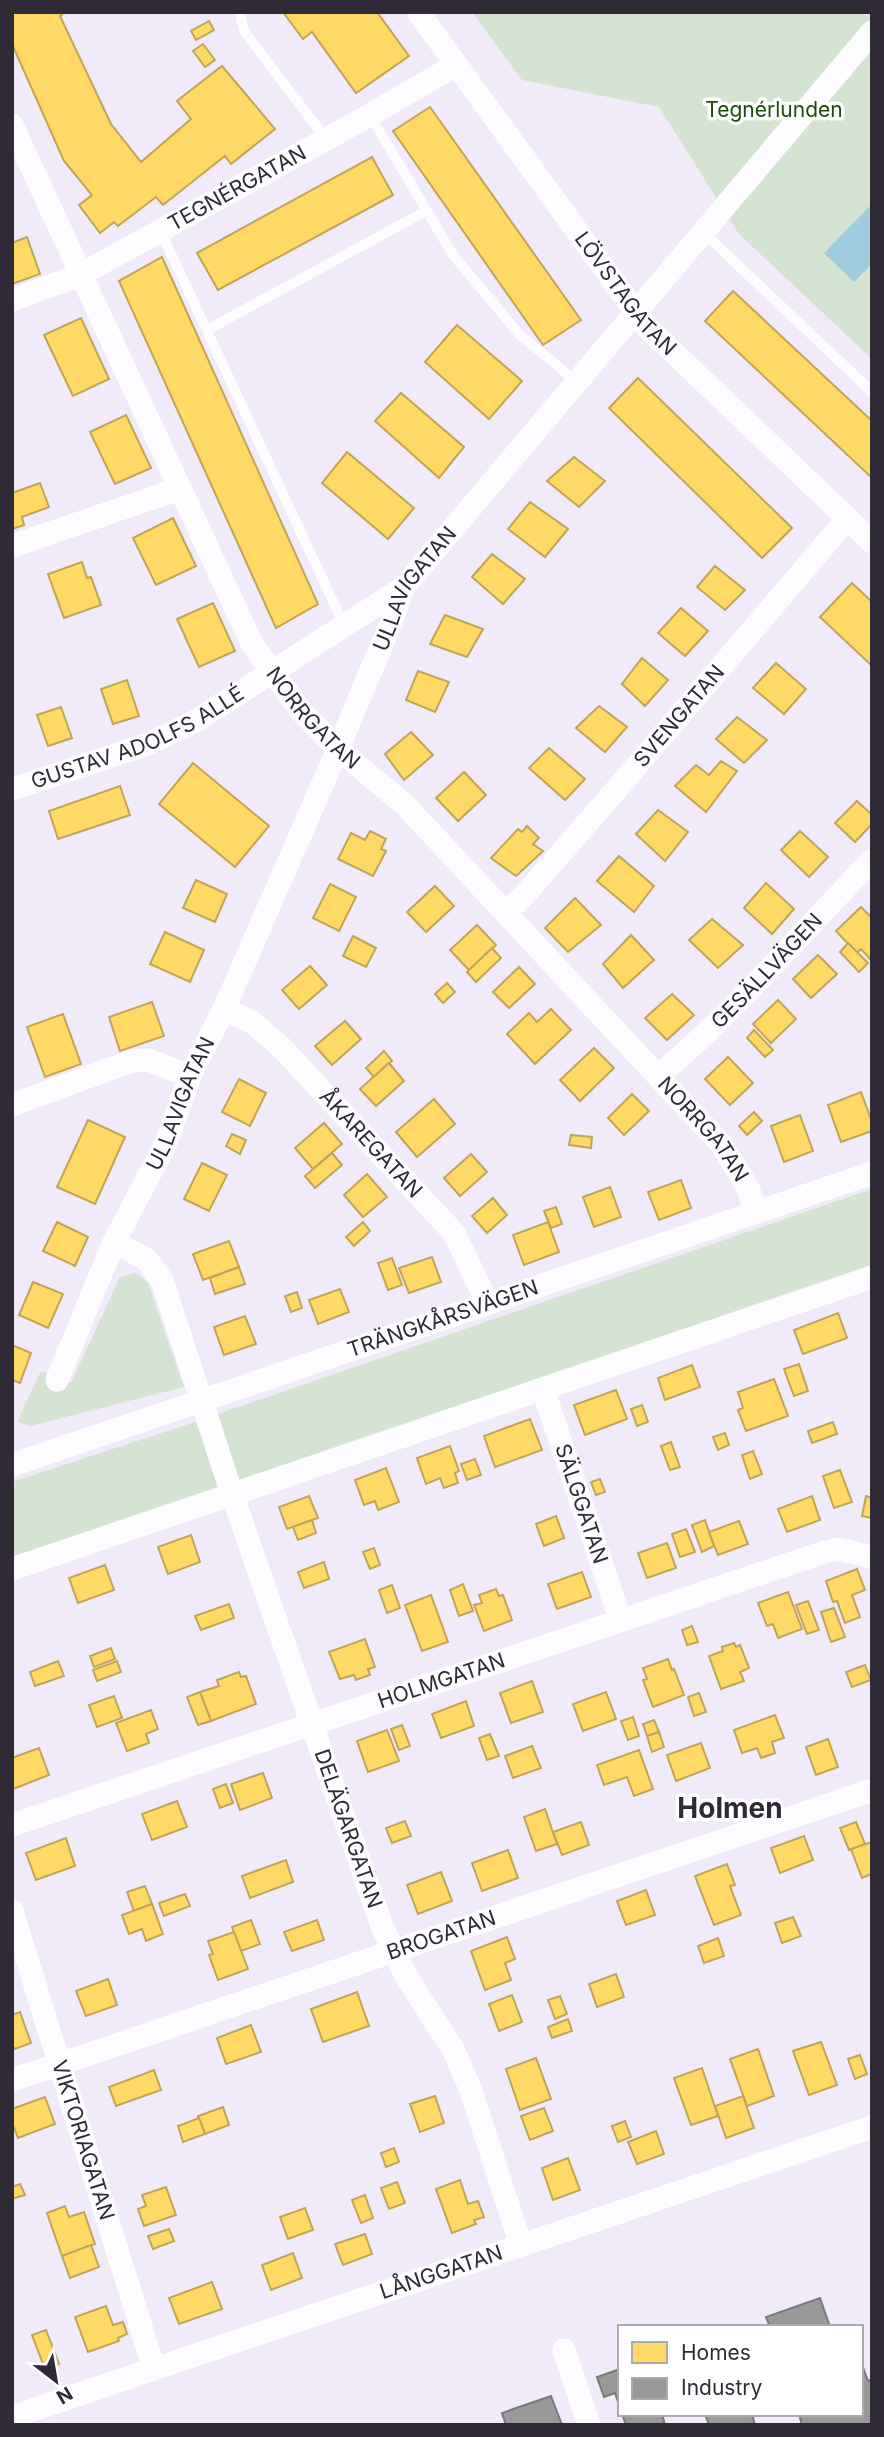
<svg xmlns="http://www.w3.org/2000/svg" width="884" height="2437" font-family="Inter,sans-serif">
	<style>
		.green { fill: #d4e3d2 }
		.water { fill: #9fccde }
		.homes { fill: #ffd966; stroke: #c1a458; stroke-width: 2 }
		.industry { fill: #999; stroke: #79787b; stroke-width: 2 }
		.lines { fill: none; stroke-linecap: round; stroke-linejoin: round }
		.service { stroke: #fdfcfe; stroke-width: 10 }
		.minor { stroke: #fdfcfe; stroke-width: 23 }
		.labels { text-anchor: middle; stroke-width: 7; stroke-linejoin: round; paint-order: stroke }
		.park-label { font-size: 21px; fill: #1f4b0b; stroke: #fff }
		.street-label { font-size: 21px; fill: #2f2a36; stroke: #fff }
		.district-label { font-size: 28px; font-weight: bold; fill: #2f2a36; stroke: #fff }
	</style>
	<rect width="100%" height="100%" fill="#f0eaf9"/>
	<g class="green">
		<polygon points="472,12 872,12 872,359 739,234 659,107 522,80"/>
		<polygon points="872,1189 872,1268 12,1563 12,1482 189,1424"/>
		<polygon points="136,1273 148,1283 184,1387 30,1426 17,1422 41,1371 71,1383 120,1277"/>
	</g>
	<polygon class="water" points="872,204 872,264 854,282 824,253"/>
	<g class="homes">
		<polygon points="12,12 61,12 62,15 60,16 111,124 141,162 191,119 177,101 222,66 275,129 231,164 225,156 163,205 156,197 118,226 114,222 100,233 79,205 92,195 64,161 12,44"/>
		<polygon points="283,12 377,12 409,56 356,93 312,32 303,39"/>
		<polygon points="209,21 214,30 196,40 191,31"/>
		<polygon points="203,44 215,60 205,67 193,51"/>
		<polygon points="430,107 581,320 543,345 393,131"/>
		<polygon points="372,157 393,195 218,290 197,253"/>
		<polygon points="27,237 40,274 12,284 12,243"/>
		<polygon points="162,257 318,604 276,628 119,281"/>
		<polygon points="733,291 872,421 872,478 705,321"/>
		<polygon points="81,318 109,379 73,396 44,335"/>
		<polygon points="457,325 522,381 489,419 425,362"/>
		<polygon points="638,378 792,528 762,558 609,408"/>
		<polygon points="401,393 464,447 439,478 375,421"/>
		<polygon points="126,415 151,468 115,484 90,432"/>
		<polygon points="347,452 414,508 388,539 322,483"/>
		<polygon points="574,457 605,481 579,507 547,481"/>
		<polygon points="40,483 49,507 22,517 24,525 12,529 12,493"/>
		<polygon points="530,502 568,529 545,557 508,529"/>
		<polygon points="173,518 196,566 156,585 133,538"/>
		<polygon points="492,554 525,579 503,604 472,577"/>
		<polygon points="82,562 87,578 91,577 101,605 64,618 48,574"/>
		<polygon points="715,566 745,590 725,610 697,587"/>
		<polygon points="852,583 872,602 872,666 820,617"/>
		<polygon points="213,603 235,651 199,667 177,619"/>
		<polygon points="681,608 708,631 685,656 658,633"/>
		<polygon points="445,615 483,629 467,657 430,644"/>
		<polygon points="642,658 668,680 645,706 622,684"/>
		<polygon points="776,663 806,689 784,714 753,688"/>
		<polygon points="418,671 449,682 435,712 406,700"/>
		<polygon points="127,680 139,716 113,724 101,689"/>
		<polygon points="599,706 627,727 605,752 576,728"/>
		<polygon points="61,707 72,738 48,746 37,715"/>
		<polygon points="737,717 767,740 744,763 716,739"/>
		<polygon points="411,732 433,755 404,780 385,754"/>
		<polygon points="549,748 585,779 565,800 529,768"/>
		<polygon points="721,761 737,771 706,812 675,786 696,765 709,775"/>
		<polygon points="193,763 269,826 235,867 159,804"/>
		<polygon points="464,772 486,795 458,821 436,798"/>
		<polygon points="120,786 130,815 58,839 49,811"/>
		<polygon points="857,801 872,815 872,824 855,842 835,823"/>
		<polygon points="658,810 688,832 665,861 636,834"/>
		<polygon points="527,826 539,838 533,844 543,851 516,876 491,858 518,829 522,832"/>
		<polygon points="370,831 386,839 381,849 386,851 373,876 338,859 351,833 365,840"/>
		<polygon points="800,831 828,857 809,877 781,850"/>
		<polygon points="619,856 654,886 634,912 597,881"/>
		<polygon points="196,880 227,894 215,922 183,908"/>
		<polygon points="766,883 794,909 772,934 744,908"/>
		<polygon points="330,884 356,897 339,931 313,918"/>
		<polygon points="435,886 454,906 426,932 407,912"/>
		<polygon points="575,898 601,925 568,952 545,928"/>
		<polygon points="861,907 872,918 871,960 861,949 857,953 836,931"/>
		<polygon points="712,919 743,945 718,968 689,940"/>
		<polygon points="477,925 496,945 469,970 450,950"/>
		<polygon points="165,932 204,950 190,982 150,964"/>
		<polygon points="631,935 654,960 623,988 603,964"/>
		<polygon points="353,936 376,948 366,967 343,956"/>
		<polygon points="848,943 868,963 859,972 840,952"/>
		<polygon points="492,948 501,958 476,982 467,972"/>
		<polygon points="818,955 837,974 811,998 793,979"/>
		<polygon points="310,966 327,985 299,1009 282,990"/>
		<polygon points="519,967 535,984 509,1008 493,992"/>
		<polygon points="447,983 455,992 443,1003 435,994"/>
		<polygon points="672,994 694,1015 667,1040 645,1018"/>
		<polygon points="778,1000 796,1019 771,1043 753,1024"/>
		<polygon points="152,1002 164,1036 120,1051 109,1017"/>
		<polygon points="551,1009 571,1030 535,1064 507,1034 529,1013 537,1022"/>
		<polygon points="63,1014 81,1064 45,1077 27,1027"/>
		<polygon points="345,1021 361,1039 332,1065 315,1046"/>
		<polygon points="754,1030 773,1050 765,1057 747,1038"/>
		<polygon points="594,1048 614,1068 580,1101 560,1080"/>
		<polygon points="384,1051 392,1061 374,1077 366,1068"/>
		<polygon points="728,1057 753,1083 730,1105 705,1079"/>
		<polygon points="389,1063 404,1081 376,1106 360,1089"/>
		<polygon points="239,1079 266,1093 250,1126 222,1112"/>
		<polygon points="861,1092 872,1122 872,1131 841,1142 828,1105"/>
		<polygon points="632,1094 649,1111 624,1135 608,1118"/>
		<polygon points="434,1099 455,1124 417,1157 396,1132"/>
		<polygon points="754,1112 762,1121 747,1135 739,1126"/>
		<polygon points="800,1115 813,1151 784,1162 771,1126"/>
		<polygon points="88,1120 125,1137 95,1204 57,1187"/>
		<polygon points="324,1123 342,1144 313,1169 295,1148"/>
		<polygon points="232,1134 246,1140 240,1154 226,1146"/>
		<polygon points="571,1135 592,1137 591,1148 569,1145"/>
		<polygon points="332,1153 342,1165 315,1188 305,1176"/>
		<polygon points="471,1154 487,1172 460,1196 444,1178"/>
		<polygon points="202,1163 227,1175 209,1211 184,1199"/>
		<polygon points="367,1174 387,1197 363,1217 344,1195"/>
		<polygon points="681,1180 691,1208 659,1220 648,1192"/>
		<polygon points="610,1187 621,1217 594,1227 583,1197"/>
		<polygon points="493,1198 507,1215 487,1233 472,1216"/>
		<polygon points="556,1207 562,1224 551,1228 544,1211"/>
		<polygon points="57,1222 88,1237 75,1266 43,1251"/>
		<polygon points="363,1222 370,1231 354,1246 346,1237"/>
		<polygon points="548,1222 559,1252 524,1265 513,1235"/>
		<polygon points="229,1241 239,1267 203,1280 193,1254"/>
		<polygon points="432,1257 441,1282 409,1293 399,1268"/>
		<polygon points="392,1258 402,1285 388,1290 378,1263"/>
		<polygon points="239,1267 245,1284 215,1294 210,1278"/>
		<polygon points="33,1282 63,1294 48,1328 19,1315"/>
		<polygon points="340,1289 349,1312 318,1324 309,1300"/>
		<polygon points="297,1292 302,1308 291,1312 285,1296"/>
		<polygon points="838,1313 847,1338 803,1354 794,1330"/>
		<polygon points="245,1316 256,1344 224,1355 214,1327"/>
		<polygon points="12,1345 31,1353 20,1383 12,1380"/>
		<polygon points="799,1364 808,1391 794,1396 784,1369"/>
		<polygon points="692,1365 700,1387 665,1400 658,1378"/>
		<polygon points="774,1379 788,1416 746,1431 738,1410 743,1408 738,1392"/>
		<polygon points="616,1390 627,1419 585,1435 574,1405"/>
		<polygon points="642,1405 648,1422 637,1426 631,1409"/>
		<polygon points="530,1419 542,1450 495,1467 484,1436"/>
		<polygon points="833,1422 837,1434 812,1443 808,1431"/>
		<polygon points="725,1433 729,1445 718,1450 713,1437"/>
		<polygon points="671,1442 680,1467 670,1470 661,1446"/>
		<polygon points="450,1446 459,1471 455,1473 458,1483 444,1488 440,1478 426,1484 417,1458"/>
		<polygon points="753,1451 762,1474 750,1479 742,1455"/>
		<polygon points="475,1459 481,1475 467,1480 461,1464"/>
		<polygon points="386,1468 399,1502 378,1510 375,1501 364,1505 355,1480"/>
		<polygon points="840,1470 852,1502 834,1508 823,1476"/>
		<polygon points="600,1479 605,1492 596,1495 591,1482"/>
		<polygon points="309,1496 318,1518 287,1529 279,1507"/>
		<polygon points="812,1496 820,1520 787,1532 778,1509"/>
		<polygon points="866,1496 872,1498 872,1518 862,1516"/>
		<polygon points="556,1516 564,1538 544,1546 536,1524"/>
		<polygon points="312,1520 316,1533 298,1540 293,1527"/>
		<polygon points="705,1520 714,1546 702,1552 692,1525"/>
		<polygon points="739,1521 748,1544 718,1555 709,1532"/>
		<polygon points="686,1529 695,1552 680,1557 672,1534"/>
		<polygon points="191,1535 200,1562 168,1574 158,1547"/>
		<polygon points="667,1543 676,1568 647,1578 638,1553"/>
		<polygon points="374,1548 380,1565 370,1569 363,1552"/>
		<polygon points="324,1562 329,1579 304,1588 298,1572"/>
		<polygon points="105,1565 114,1590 78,1603 69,1578"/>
		<polygon points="857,1569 865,1590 852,1595 860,1617 845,1623 837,1601 833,1602 826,1581"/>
		<polygon points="582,1572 591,1597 557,1609 548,1584"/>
		<polygon points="463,1584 473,1611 459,1616 450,1590"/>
		<polygon points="392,1585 400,1608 387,1613 379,1590"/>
		<polygon points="496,1589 499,1596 503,1595 512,1620 484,1631 474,1605 482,1603 479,1595"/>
		<polygon points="788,1592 802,1629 778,1638 773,1624 767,1626 758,1603"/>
		<polygon points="431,1595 448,1642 422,1651 405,1605"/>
		<polygon points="808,1601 819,1630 807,1634 796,1605"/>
		<polygon points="229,1604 234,1618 201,1630 195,1616"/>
		<polygon points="834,1608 845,1637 831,1642 821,1612"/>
		<polygon points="692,1626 698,1642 687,1645 682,1630"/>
		<polygon points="365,1639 375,1667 368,1669 370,1675 356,1680 354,1675 340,1679 329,1652"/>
		<polygon points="734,1643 736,1647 740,1645 749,1668 740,1672 744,1681 721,1689 709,1656 723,1651 722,1647"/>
		<polygon points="111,1648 115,1659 94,1667 90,1656"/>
		<polygon points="668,1659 672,1670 674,1669 684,1695 653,1707 643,1680 647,1679 643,1668"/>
		<polygon points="58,1661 64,1676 35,1686 30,1672"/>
		<polygon points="117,1661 121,1672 97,1681 93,1670"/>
		<polygon points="865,1665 871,1680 852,1687 846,1672"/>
		<polygon points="239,1672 241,1677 246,1676 256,1704 211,1721 200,1692 219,1686 217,1680"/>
		<polygon points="532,1681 543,1712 511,1723 500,1693"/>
		<polygon points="200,1692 211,1721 198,1725 187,1697"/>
		<polygon points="606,1692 616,1719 583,1731 573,1704"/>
		<polygon points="699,1693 706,1712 694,1716 688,1697"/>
		<polygon points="114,1696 122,1718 97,1727 89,1705"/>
		<polygon points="466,1701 474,1726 441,1738 432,1714"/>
		<polygon points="151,1710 158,1729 146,1734 149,1743 127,1751 116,1723"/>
		<polygon points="775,1715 784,1738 772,1742 775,1753 761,1758 757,1748 742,1753 734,1730"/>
		<polygon points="633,1717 639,1736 628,1740 621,1721"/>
		<polygon points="654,1720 659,1732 647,1736 643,1724"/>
		<polygon points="402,1725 410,1746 399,1750 391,1729"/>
		<polygon points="387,1730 399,1761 368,1772 357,1741"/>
		<polygon points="659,1732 664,1747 652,1752 647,1736"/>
		<polygon points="490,1734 499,1756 487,1760 479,1738"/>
		<polygon points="828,1739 838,1767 816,1775 806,1747"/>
		<polygon points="701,1743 710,1768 676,1781 667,1755"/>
		<polygon points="532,1746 541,1768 513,1778 505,1756"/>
		<polygon points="39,1748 49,1775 13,1789 12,1758"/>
		<polygon points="639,1750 653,1789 634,1796 627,1777 604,1785 597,1765"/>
		<polygon points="263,1773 272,1798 240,1810 231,1784"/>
		<polygon points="226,1784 233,1803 220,1808 213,1789"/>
		<polygon points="177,1801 187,1827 152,1840 142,1814"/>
		<polygon points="545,1809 557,1844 536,1851 524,1817"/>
		<polygon points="405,1821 411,1836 392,1843 386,1828"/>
		<polygon points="581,1822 589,1845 562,1855 553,1832"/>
		<polygon points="856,1822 865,1844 849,1850 840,1828"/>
		<polygon points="804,1836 813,1860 780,1873 771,1848"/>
		<polygon points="66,1838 75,1866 36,1880 26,1853"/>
		<polygon points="872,1842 872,1876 871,1874 862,1878 851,1849"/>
		<polygon points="508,1850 518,1878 482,1891 472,1863"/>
		<polygon points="286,1860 293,1882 250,1898 242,1876"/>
		<polygon points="727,1864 735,1885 730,1886 741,1915 714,1925 695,1876"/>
		<polygon points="441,1872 452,1901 418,1914 407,1885"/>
		<polygon points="145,1886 152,1904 134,1911 127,1892"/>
		<polygon points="646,1890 655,1915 626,1925 617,1901"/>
		<polygon points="185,1894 190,1906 164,1916 159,1903"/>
		<polygon points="152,1904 163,1934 146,1941 142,1929 129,1934 122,1915"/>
		<polygon points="793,1917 801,1936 782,1943 775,1923"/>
		<polygon points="251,1920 260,1944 241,1951 232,1927"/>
		<polygon points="317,1920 324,1940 292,1951 284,1932"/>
		<polygon points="234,1932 248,1969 218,1980 209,1955 213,1954 208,1941"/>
		<polygon points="507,1937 515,1959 505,1963 511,1980 485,1990 471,1951"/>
		<polygon points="718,1938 724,1956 704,1963 698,1946"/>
		<polygon points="616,1974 624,1997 597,2007 589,1984"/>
		<polygon points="108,1979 117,2005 86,2016 76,1991"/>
		<polygon points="357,1992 369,2026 323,2042 311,2009"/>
		<polygon points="512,1995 522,2022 499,2031 489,2004"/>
		<polygon points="560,1996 567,2014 555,2019 548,2000"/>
		<polygon points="20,2012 31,2043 15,2049 12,2045 12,2015"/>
		<polygon points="568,2019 572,2031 552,2038 548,2027"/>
		<polygon points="251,2025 261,2052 226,2064 217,2038"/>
		<polygon points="821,2042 837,2085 809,2095 793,2051"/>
		<polygon points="758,2049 774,2096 747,2106 730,2059"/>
		<polygon points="860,2055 867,2074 855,2079 848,2059"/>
		<polygon points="536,2058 551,2099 520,2110 506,2069"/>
		<polygon points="702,2068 718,2116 691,2125 674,2078"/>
		<polygon points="154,2070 161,2090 116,2106 109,2087"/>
		<polygon points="435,2096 444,2123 420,2132 410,2104"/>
		<polygon points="743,2096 754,2128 726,2138 715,2106"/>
		<polygon points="45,2097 55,2124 18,2138 12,2122 12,2109"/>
		<polygon points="223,2107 229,2125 205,2134 198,2116"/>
		<polygon points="544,2108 553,2131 530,2140 521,2116"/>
		<polygon points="199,2118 205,2134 183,2142 178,2126"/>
		<polygon points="625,2121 631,2137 618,2142 612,2126"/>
		<polygon points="656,2131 664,2154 637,2164 628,2142"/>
		<polygon points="394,2148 399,2162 386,2167 381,2153"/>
		<polygon points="568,2158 580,2190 553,2200 542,2168"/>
		<polygon points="460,2180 468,2204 478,2201 484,2217 474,2220 476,2224 452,2233 436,2189"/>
		<polygon points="397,2182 405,2203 389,2209 381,2188"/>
		<polygon points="20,2184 25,2195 12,2199 12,2187"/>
		<polygon points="166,2187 176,2215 144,2226 138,2209 146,2206 142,2195"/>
		<polygon points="365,2195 373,2218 361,2223 352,2200"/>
		<polygon points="65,2206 69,2217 84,2212 95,2244 62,2256 47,2213"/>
		<polygon points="305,2208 313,2230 288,2239 280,2217"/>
		<polygon points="169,2229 174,2241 153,2249 148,2236"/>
		<polygon points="365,2234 372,2254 343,2265 335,2244"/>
		<polygon points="91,2245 99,2267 70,2278 62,2256"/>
		<polygon points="293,2253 302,2278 271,2290 262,2265"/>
		<polygon points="212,2282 222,2309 179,2324 169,2298"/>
		<polygon points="106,2306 113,2325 123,2322 127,2334 118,2338 119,2341 88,2352 75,2317"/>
		<polygon points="46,2330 59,2364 45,2369 32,2335"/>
	</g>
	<g class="industry">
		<polygon points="820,2298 830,2327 770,2327 766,2317"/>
		<polygon points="861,2362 868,2381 872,2379 872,2424 802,2425 799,2414 861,2414"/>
		<polygon points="620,2369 620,2408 615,2393 604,2397 597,2377"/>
		<polygon points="551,2396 562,2425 506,2425 502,2413"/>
		<polygon points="622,2414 662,2414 665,2425 626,2425"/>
		<polygon points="705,2414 752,2414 755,2425 709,2425"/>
	</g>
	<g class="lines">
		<g class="service">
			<polyline points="240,12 244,31 327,140"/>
			<polyline points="370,115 453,255 520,335 577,382"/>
			<polyline points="161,232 344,625"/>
			<polyline points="703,232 872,392"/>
			<polyline points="207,330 426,211"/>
		</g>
		<g class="minor">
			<path id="s1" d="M418,12l228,314 226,216"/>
			<path id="s2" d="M12,125l240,519 50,68 36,37 67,56 316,339 27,44 8,24"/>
			<path id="s3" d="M12,300l68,-25 290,-160 86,-50"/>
			<polyline points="12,546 179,489"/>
			<path id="s4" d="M12,789l136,-45 46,-22 209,-134"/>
			<path id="s5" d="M507,912l22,-22 99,-114 219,-257"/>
			<path id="s6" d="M224,1009l28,13 30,26 172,185 34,71"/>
			<path id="s7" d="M659,1075c77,-64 143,-143 213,-215"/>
			<polyline points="12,1105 132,1061 148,1060 190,1076"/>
			<path id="s8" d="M114,1242l32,17 16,21 70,214 150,432 24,50 48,75 16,37 51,157"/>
			<path id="s9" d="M57,1380l57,-138 51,-97 25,-69 34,-67 114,-260 53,-126 12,-35 469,-556"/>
			<path id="s10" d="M543,1389l77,230"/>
			<path id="s11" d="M12,1465l860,-292"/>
			<polyline points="12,1569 872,1277"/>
			<path id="s12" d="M12,1825l813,-273 14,-3 33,8"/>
			<path id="s13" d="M12,1911l142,458"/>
			<path id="s14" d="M12,2080l860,-290"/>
			<polyline points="564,2350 589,2425"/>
			<path id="s15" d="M12,2417l860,-290"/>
		</g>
	</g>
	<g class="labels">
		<g class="park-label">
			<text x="774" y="117">Tegnérlunden</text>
		</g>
		<g class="street-label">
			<text dy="7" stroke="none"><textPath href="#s3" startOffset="252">TEGNÉRGATAN</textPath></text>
			<text dy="7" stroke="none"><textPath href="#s1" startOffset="350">LÖVSTAGATAN</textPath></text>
			<text dy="7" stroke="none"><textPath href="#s9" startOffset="870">ULLAVIGATAN</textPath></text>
			<text dy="7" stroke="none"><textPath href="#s2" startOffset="668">NORRGATAN</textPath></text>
			<text dy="7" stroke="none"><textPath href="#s5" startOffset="261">SVENGATAN</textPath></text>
			<text dy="7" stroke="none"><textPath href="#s4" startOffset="136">GUSTAV ADOLFS ALLÉ</textPath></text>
			<text dy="7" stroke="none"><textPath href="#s7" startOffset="150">GESÄLLVÄGEN</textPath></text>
			<text dy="7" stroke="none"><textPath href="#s9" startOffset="303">ULLAVIGATAN</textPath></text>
			<text dy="7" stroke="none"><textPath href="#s2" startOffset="1236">NORRGATAN</textPath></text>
			<text dy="7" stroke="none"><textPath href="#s6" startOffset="201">ÅKAREGATAN</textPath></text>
			<text dy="7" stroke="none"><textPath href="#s11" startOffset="455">TRÄNGKÅRSVÄGEN</textPath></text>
			<text dy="7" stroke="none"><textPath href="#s10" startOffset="121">SÄLGGATAN</textPath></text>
			<text dy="7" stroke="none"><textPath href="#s12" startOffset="453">HOLMGATAN</textPath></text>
			<text dy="7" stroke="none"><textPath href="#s8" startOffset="642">DELÄGARGATAN</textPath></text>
			<text dy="7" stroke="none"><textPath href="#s14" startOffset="453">BROGATAN</textPath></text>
			<text dy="7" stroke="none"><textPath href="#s13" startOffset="240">VIKTORIAGATAN</textPath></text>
			<text dy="7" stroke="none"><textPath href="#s15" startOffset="453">LÅNGGATAN</textPath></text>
		</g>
		<g class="district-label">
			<text x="730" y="1818">Holmen</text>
		</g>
	</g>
	<rect width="884" height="2437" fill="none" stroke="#2f2a36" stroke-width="28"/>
	<rect x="618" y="2325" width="245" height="91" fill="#ffffff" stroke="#acaaaf" stroke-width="2"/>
	<rect x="632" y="2342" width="35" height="21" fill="#ffd966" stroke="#acaaaf" stroke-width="2"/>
	<text x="681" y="2360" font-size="21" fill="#2f2a36">Homes</text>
	<rect x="632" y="2378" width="35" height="21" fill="#999999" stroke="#acaaaf" stroke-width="2"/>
	<text x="681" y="2395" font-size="21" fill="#2f2a36">Industry</text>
	<g transform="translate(56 2381) rotate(149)" stroke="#ffffff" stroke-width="5" paint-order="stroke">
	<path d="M0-5L12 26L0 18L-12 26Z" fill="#2f2a36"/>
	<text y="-10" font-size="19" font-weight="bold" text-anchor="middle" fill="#2f2a36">N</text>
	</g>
</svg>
